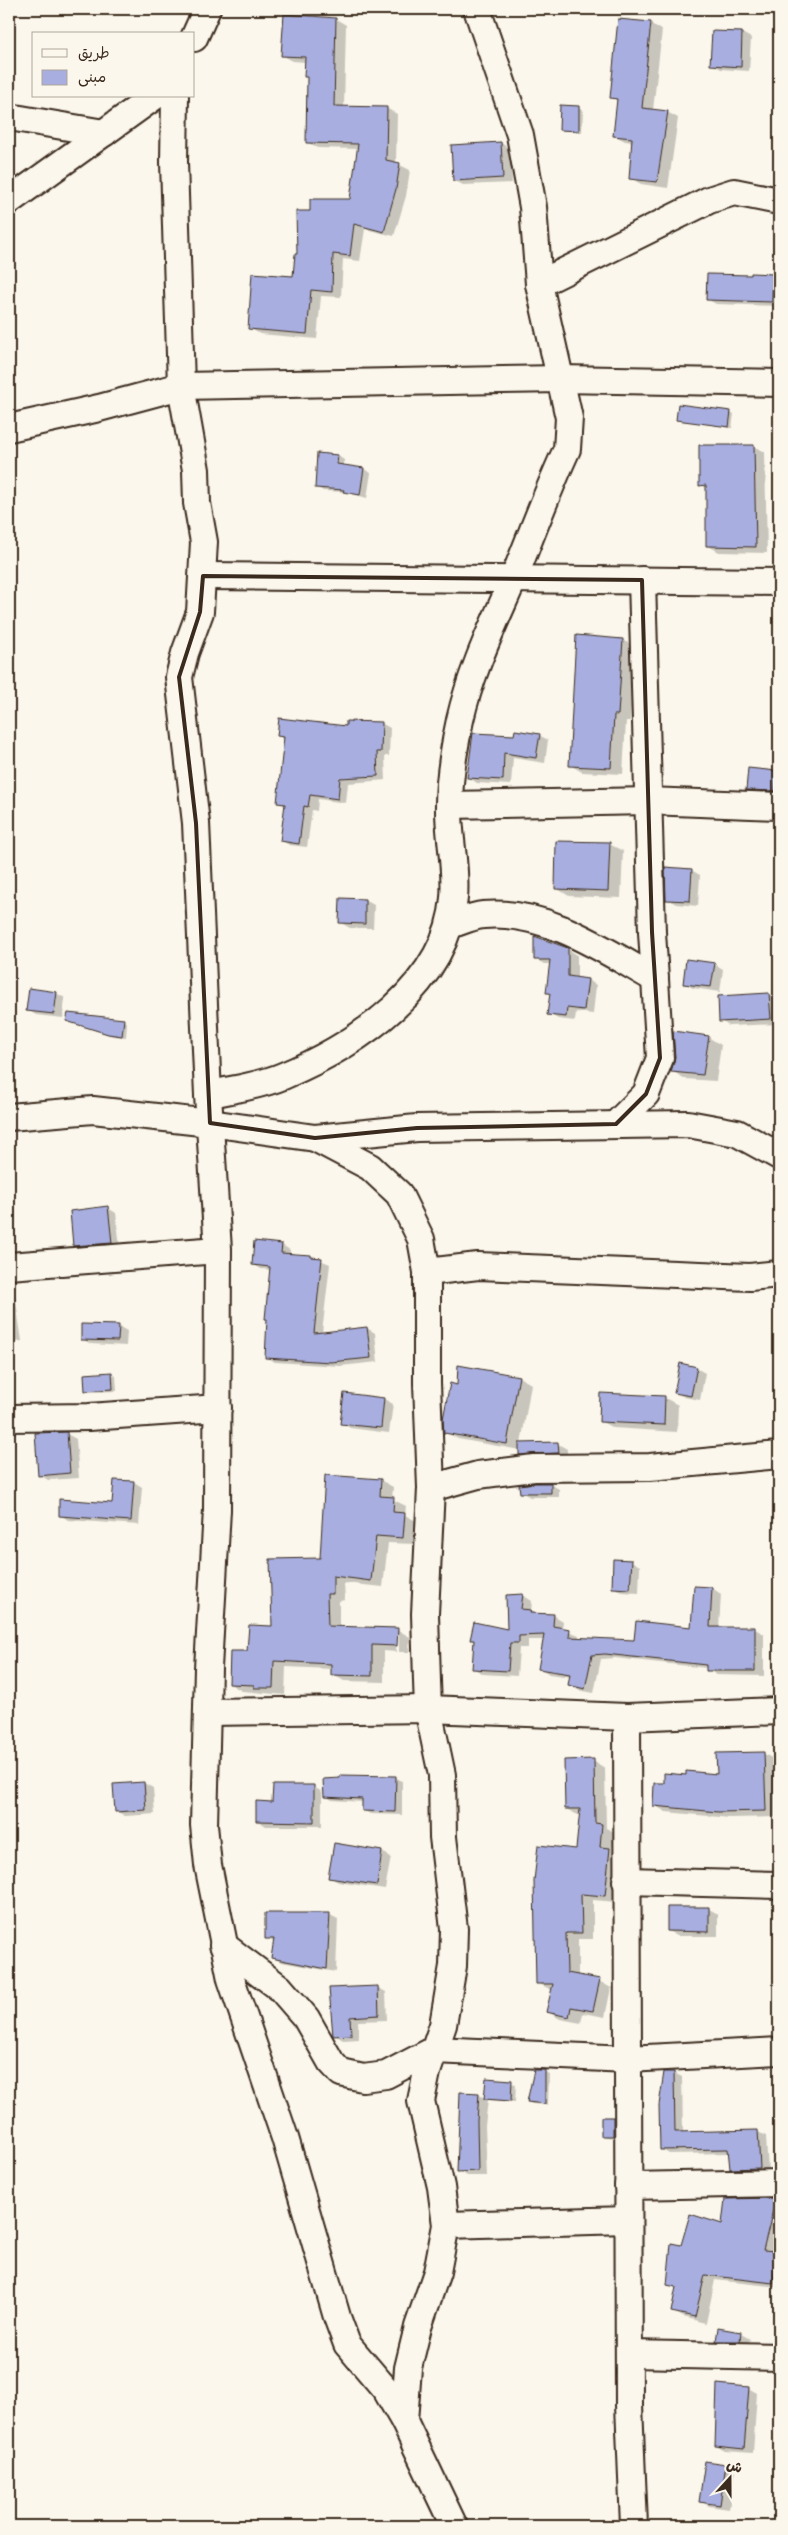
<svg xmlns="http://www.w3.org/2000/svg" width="788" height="2535" font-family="Kalam,'Playpen Sans Arabic',sans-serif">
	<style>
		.shadow { fill: #0003 }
		.building { fill: #a8afe0; stroke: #3b2a1e }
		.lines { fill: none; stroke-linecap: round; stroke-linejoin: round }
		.minor-casing { stroke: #3b2a1e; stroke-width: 30 }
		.minor { stroke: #fbf7ec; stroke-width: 26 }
		.marked { fill: none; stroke: #3b2a1e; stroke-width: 4; stroke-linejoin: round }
	</style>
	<rect width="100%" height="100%" fill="#fbf7ec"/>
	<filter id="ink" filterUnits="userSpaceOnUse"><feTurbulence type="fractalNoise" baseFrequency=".02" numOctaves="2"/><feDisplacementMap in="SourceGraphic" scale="10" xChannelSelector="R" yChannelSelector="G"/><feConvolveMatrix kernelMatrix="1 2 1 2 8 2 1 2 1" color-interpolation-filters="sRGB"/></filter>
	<g filter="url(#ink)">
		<g class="shadow">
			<polygon points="336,19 346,25 344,107 386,108 397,114 396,163 410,170 406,196 394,236 365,229 360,261 343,259 341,297 321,296 317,339 260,334 249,328 294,277 311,212 351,200 359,149 318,148 307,142 309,78 305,76 306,62 292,61 282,55"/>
			<polygon points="619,20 651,24 662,30 653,110 667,112 678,118 668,188 641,184 630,178 633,142 625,141 614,135 618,101 611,97"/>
			<polygon points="713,32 742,33 751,38 749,71 721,69 712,64"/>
			<polygon points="579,107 583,110 582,132 561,129"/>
			<polygon points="501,143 510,149 512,183 463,185 454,180"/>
			<polygon points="773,276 779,279 779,306 716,304 707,299"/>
			<polygon points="730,412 734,414 732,428 678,419"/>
			<polygon points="754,446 765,452 767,553 719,552 707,545 708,489 701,485"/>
			<polygon points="338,456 344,460 344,466 364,469 371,473 367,498 346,492 323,491 316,487"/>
			<polygon points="623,640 635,647 630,721 626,721 623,774 582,772 570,765"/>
			<polygon points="381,723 390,728 389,756 385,756 386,780 348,783 346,803 318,799 317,811 312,810 307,847 289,845 281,840 286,806 278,802 285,740 279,736"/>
			<polygon points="539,735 548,740 545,763 513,758 511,785 477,783 468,777 515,736"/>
			<polygon points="776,772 779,774 779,795 756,794 747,789"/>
			<polygon points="609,844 623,851 621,898 569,896 556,888"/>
			<polygon points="691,870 700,875 698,906 676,904 667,899"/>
			<polygon points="365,900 374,905 373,928 350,928 341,923"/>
			<polygon points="568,949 577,955 577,978 588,980 596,985 593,1014 576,1012 575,1021 558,1019 549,1014 551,994 547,992 550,964 544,964 535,959"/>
			<polygon points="714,964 723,969 720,992 693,988 684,983"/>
			<polygon points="56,993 65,998 63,1018 36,1015 28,1010"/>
			<polygon points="769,995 778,1000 779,1024 729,1026 721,1021 719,997"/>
			<polygon points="123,1020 127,1023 126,1037 113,1036 71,1022"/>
			<polygon points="708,1037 721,1045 716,1081 685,1079 672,1071"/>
			<polygon points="108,1208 116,1213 120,1247 83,1250 75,1245"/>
			<polygon points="282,1245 290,1250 290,1254 310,1256 330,1264 322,1333 367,1328 375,1333 378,1362 340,1366 275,1362 266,1357 271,1270 261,1269 253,1264"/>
			<polygon points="9,1291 15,1295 22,1341 9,1343"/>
			<polygon points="118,1326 127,1331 126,1346 91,1344 82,1339"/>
			<polygon points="459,1366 519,1377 531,1384 521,1444 558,1444 567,1449 567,1457 529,1459 520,1454 520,1450 458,1439 445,1432 459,1386"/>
			<polygon points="696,1368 705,1373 700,1400 684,1397 675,1392"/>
			<polygon points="112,1374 116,1376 117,1391 91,1392 87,1390"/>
			<polygon points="665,1398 678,1405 677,1432 613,1428 600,1421"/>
			<polygon points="384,1399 393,1404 389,1433 350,1428 342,1423"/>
			<polygon points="67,1434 76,1439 79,1478 48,1480 40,1475"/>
			<polygon points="380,1480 393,1487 392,1499 406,1506 405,1515 416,1521 415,1544 388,1543 383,1587 344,1583 345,1600 339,1601 339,1628 398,1630 410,1637 409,1652 399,1652 399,1634 397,1634 396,1652 384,1651 384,1682 344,1681 332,1674 332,1669 286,1667 285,1695 242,1691 230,1684 248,1652 273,1627"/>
			<polygon points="134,1482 142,1487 139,1525 68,1520 60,1515 113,1505"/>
			<polygon points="550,1484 559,1489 559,1497 530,1497 521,1492"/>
			<polygon points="631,1561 640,1566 639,1593 622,1592 613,1587"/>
			<polygon points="712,1588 721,1594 719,1628 755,1629 764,1634 764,1676 716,1675 707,1668 615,1658 601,1659 594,1693 578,1690 569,1685 571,1677 549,1674 540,1668 544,1640 528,1640 528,1648 519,1648 517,1676 483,1674 473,1668 475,1642 471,1639 508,1631 522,1595 532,1601 531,1611 537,1615 553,1615 563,1621 562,1629 579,1635 578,1639 635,1642 693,1628"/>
			<polygon points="764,1754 776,1760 776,1767 779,1767 779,1811 777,1811 777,1817 730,1818 666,1812 654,1805 665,1785 687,1776 718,1775"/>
			<polygon points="593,1761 605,1768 606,1828 614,1832 612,1851 621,1856 617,1902 593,1900 593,1939 578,1939 578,1976 599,1981 611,1988 605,2017 583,2013 581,2023 560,2019 548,2012 552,1990 537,1983 577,1850 580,1816 566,1809"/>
			<polygon points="395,1777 402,1781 402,1815 370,1814 363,1810 363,1802 332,1800 325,1796"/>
			<polygon points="144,1783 153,1788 155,1814 125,1816 116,1811"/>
			<polygon points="314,1787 322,1792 322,1826 266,1826 257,1820 274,1803"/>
			<polygon points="335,1845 382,1852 391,1857 385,1889 338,1882 330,1877"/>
			<polygon points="709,1909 718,1914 718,1936 677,1936 668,1931"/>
			<polygon points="330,1915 338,1919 336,1972 281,1962 272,1957 275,1943 267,1938"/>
			<polygon points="377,1987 386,1992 387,2020 358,2021 359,2039 343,2040 335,2035 331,1989"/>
			<polygon points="544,2071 549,2074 548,2105 532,2104 528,2102"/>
			<polygon points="674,2073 682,2077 683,2133 758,2132 766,2136 768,2172 739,2173 731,2168 730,2153 669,2154 661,2149"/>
			<polygon points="487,2079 516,2084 515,2102 488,2100 485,2126 487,2176 467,2176 459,2171 462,2094 479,2095 485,2098"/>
			<polygon points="613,2118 617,2121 617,2138 606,2137 602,2135"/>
			<polygon points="776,2199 779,2201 779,2233 775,2251 779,2254 779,2287 715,2280 706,2323 683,2317 672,2311 677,2289 669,2285 682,2246"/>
			<polygon points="719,2330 741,2334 750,2339 748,2346 726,2345 717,2340"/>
			<polygon points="748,2388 757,2393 753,2453 725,2451 716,2446"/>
			<polygon points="707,2462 726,2466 735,2471 729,2509 709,2506 701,2501"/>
		</g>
		<g class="building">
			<polygon points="284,14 336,18 334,106 387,107 386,160 400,163 396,189 384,232 354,224 350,256 333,254 332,292 311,290 307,334 248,329 252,273 293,276 295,254 297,254 296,211 310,211 310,199 350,199 358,144 306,143 307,77 304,77 305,57 281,56"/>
			<polygon points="618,19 651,22 642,108 668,111 657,182 629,179 632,138 613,136 617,99 610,98"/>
			<polygon points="712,31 742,32 741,67 710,65"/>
			<polygon points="560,105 579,106 579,131 559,130"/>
			<polygon points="501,142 503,178 453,181 451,145"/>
			<polygon points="751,273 773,274 772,302 706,300 707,274 751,275"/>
			<polygon points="678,404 731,411 729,427 676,420"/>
			<polygon points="699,445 754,445 756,547 706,546 706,485 699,486"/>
			<polygon points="317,453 338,455 337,464 364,468 360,495 343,492 344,490 315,488"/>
			<polygon points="576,635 623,639 618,715 614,715 611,768 569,766"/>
			<polygon points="279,718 346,726 346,721 382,722 381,752 377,752 378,776 340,778 338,799 310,795 308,807 304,806 299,844 280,841 285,804 277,803 284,737 277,736"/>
			<polygon points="515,730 540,734 536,758 504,753 503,780 467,778 473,733 514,735"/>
			<polygon points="748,768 777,771 775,791 746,790"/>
			<polygon points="556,841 610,842 608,891 555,889"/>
			<polygon points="665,867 692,869 690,901 666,900"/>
			<polygon points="340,898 365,899 365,924 339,923"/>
			<polygon points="534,936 568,948 568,976 588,979 584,1010 567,1008 566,1017 547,1015 550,993 546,993 550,960 534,960"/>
			<polygon points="686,959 715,963 711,987 683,984"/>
			<polygon points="29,988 57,992 54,1014 26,1011"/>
			<polygon points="769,993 771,1019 719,1022 718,996"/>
			<polygon points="68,1013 124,1019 122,1036 108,1034 66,1021"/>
			<polygon points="673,1031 709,1036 703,1075 671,1072 675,1057"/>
			<polygon points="108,1206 112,1243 73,1246 70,1211"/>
			<polygon points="254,1241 282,1244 281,1253 311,1255 311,1257 322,1258 314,1333 367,1327 371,1358 331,1362 265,1358 267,1319 265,1319 270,1267 252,1265"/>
			<polygon points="81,1324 119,1325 118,1341 81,1340"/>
			<polygon points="680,1363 697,1367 691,1396 674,1393"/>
			<polygon points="458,1365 519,1376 507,1444 444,1433 443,1419 450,1383 457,1385"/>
			<polygon points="112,1372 113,1389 85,1391 84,1374"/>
			<polygon points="344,1393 384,1398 381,1428 340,1424"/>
			<polygon points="600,1393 665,1396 664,1425 599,1422"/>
			<polygon points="67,1432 70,1473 38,1476 35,1433"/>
			<polygon points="558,1442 559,1453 519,1455 519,1443"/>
			<polygon points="325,1475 381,1479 380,1496 394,1497 393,1512 405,1513 403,1538 376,1536 371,1581 333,1576 333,1594 327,1594 328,1626 398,1628 397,1646 372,1645 372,1676 331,1675 331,1664 274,1661 273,1688 254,1688 254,1685 229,1684 230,1651 247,1651 249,1625 272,1626 270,1559 320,1558"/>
			<polygon points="114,1480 134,1481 131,1521 59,1516 59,1499 112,1503"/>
			<polygon points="535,1483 551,1483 551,1493 520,1493 519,1485"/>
			<polygon points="613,1559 632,1560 630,1589 612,1588"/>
			<polygon points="694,1586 712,1587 710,1627 755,1627 755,1671 706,1671 706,1665 605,1654 592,1655 585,1689 568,1685 570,1674 538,1669 544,1635 519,1636 519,1643 510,1643 508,1671 472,1669 474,1640 470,1640 474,1622 507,1629 506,1595 523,1594 521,1609 531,1610 530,1613 554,1614 553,1626 570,1629 569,1637 634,1640 636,1621 691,1627"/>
			<polygon points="764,1752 766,1811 718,1812 653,1806 654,1783 664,1783 664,1773 686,1775 686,1771 717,1774 716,1753"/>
			<polygon points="594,1759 595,1823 602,1824 600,1847 610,1848 605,1896 581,1894 582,1933 566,1933 567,1973 600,1979 593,2011 571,2007 569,2017 546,2012 553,1984 536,1984 534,1881 538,1845 576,1849 580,1809 565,1809 564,1760"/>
			<polygon points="340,1775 396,1776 395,1812 362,1811 362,1799 324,1797 323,1779 340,1778"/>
			<polygon points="144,1782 146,1810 115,1812 113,1784"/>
			<polygon points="273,1785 314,1785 314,1822 256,1821 256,1801 272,1802"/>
			<polygon points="334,1843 382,1851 377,1885 328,1878"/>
			<polygon points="667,1907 709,1907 709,1932 667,1931"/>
			<polygon points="265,1913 330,1913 327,1969 271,1958 274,1939 265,1939"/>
			<polygon points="378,1986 379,2015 350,2017 351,2035 333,2036 329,1988"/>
			<polygon points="534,2070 545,2070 545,2104 527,2102"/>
			<polygon points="664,2072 674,2072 675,2132 758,2130 760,2168 730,2169 728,2149 660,2150 659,2105"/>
			<polygon points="486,2078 512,2080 511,2101 484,2099"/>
			<polygon points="460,2092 479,2093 477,2121 478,2171 457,2172"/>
			<rect x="601" y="2117" width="12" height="19"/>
			<polygon points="776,2198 763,2250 776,2251 773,2283 705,2275 695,2317 671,2312 676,2287 667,2285 671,2243 681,2245 690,2214 722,2224 725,2199"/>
			<polygon points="718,2328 741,2332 740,2341 716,2341"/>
			<polygon points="717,2384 749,2387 744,2449 715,2446"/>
			<polygon points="705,2461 726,2464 720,2505 699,2502"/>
		</g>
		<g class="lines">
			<defs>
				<g id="minor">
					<polyline points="194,38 207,9"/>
					<polyline points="175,96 174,162 181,386 196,470 197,503 204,542 200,612 185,653 179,677 196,823 208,1095 218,1250 217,1510 208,1668 204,1825 208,1865 231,1979 285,2138 337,2317 347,2344 386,2390 404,2421 454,2526"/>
					<polyline points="9,117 104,133"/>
					<polyline points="9,201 155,96"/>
					<polyline points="539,284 709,200 734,192 779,201"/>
					<polyline points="9,428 99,408 181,386 560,379 779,383"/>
					<polyline points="203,576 779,582"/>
					<polyline points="449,805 648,801 779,806"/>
					<path d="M450,925c10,-3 22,-9 33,-10 62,-6 121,35 172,64"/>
					<path d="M208,1095c24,-6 52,-9 75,-19 74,-31 164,-91 171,-178 3,-32 -6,-62 -5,-93 0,-28 5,-57 11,-85 11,-49 33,-94 53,-140 18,-44 34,-88 54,-131l2,-31 -30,-134 -6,-77 -13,-72 -43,-126"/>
					<polyline points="9,1117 93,1110 210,1123 315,1138 417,1128 688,1124 737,1133 779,1156"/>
					<polyline points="616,1124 646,1094 660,1058 652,932 642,580"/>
					<polyline points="315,1138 370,1167 399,1194 421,1239 427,1272 427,1383 431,1488 425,1614 427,1681 428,1709 442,1775 443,1837 454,1929 453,1966 443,2025 427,2072 421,2101 441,2187 446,2225 437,2272 418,2327 408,2368 404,2421"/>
					<polyline points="9,1266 218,1250"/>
					<polyline points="427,1272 478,1266 750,1277 779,1274"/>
					<polyline points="9,1418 89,1417 218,1408"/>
					<polyline points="431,1488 478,1475 534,1468 650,1467 779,1455"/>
					<polyline points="208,1712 428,1709 627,1717 779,1711"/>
					<polyline points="627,1717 629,2405 634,2526"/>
					<polyline points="626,1881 779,1885"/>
					<polyline points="223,1945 280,1988 306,2018 331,2062 341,2073 363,2078 386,2075 434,2050 628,2059 779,2051"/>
					<polyline points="628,2186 779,2183"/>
					<polyline points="446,2225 628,2220"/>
					<polyline points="629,2354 779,2357"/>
				</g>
			</defs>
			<use href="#minor" class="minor-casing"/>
			<use href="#minor" class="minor"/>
		</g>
	</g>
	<path class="marked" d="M203,576l439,4 10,352 8,126 -14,36 -30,30 -199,4 -102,10 -105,-15 -14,-300 -17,-146 21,-65z"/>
	<rect width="788" height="2535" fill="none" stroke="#fbf7ec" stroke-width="30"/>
	<rect x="15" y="15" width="758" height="2505" fill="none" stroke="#3b2a1e" stroke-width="2" filter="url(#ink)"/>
	<rect x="32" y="32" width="162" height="65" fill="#fbf7ec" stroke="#aea59a"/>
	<rect x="42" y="49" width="25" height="8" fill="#fbf7ec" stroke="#aea59a"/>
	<text x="78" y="58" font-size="15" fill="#3b2a1e">طريق</text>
	<rect x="42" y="70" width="25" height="15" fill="#a8afe0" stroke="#aea59a"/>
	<text x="78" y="82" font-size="15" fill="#3b2a1e">مبنى</text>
	<g transform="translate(730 2478) rotate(21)" stroke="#fbf7ec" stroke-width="4" paint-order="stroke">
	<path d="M0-4L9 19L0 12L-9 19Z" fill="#3b2a1e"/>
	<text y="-8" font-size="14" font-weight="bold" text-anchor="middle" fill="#3b2a1e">ش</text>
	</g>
</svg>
